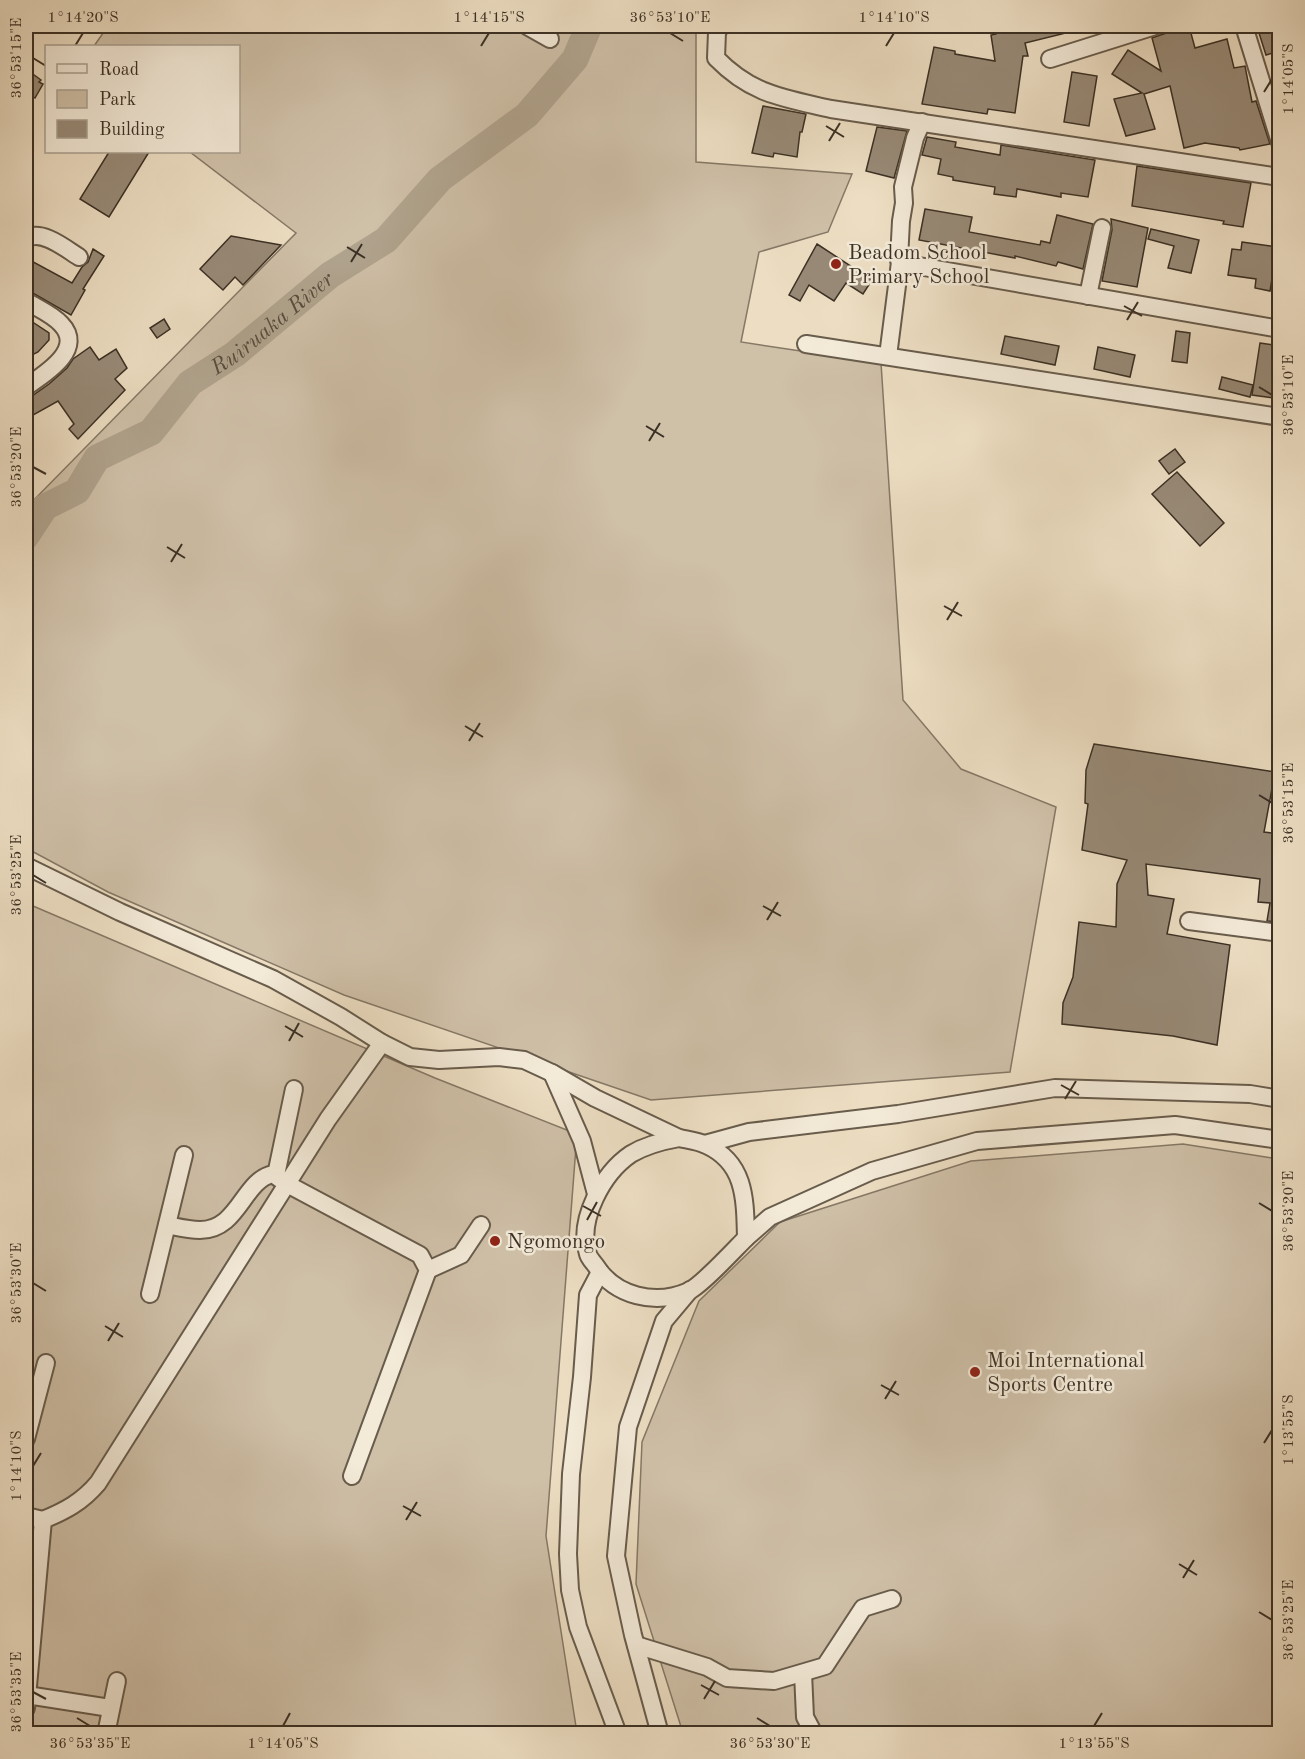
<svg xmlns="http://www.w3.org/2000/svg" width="1305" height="1759" font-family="'Old Standard TT',serif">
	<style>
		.green { fill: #cfc0a8; stroke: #857866; stroke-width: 1.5 }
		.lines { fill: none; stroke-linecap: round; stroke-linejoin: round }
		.river { stroke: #b0a38d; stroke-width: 27 }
		.building { fill: #988a77; stroke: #3b3024; stroke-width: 1.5 }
		.minor-casing { stroke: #685c4c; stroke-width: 20 }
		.minor { stroke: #f3ead8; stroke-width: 16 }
		.ticks { fill: none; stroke: #3b3024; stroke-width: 2 }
		.poi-dot { fill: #8f2418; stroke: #f3ead8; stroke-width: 2 }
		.labels { text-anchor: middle; stroke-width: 5; stroke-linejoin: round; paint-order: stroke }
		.poi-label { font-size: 21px; fill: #3b3024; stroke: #f3ead8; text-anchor: start }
		.water-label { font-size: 22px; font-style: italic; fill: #584d3e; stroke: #f3ead8 }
		.neatline { fill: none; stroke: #3b3024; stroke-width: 2 }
		.ticks-label { font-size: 15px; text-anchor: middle; fill: #3b3024 }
	</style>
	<rect width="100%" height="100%" fill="#eddec3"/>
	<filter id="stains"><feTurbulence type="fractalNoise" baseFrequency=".00333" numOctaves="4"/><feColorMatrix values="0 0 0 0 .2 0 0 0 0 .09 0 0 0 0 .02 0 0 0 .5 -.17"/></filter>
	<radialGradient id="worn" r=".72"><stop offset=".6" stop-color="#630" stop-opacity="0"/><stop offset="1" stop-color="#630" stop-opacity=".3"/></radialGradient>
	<g class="green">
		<polygon points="108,26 696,26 696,162 852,174 828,232 759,252 741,342 881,363 903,700 961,769 1056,807 1010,1072 651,1100 344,995 108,892 26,848 26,508 296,233 190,152 238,152 238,46 94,46"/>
		<polygon points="26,903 435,1078 577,1134 546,1536 577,1733 26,1733"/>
		<polygon points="1183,1144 1279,1159 1279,1733 683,1733 636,1584 642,1442 699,1301 780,1222 971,1161"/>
	</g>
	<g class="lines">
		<path class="river" id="s1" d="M26,536l19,-29 32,-16 20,-33 54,-26 39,-49 45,-29 95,-79 56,-35 54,-61 87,-64 48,-56 14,-33"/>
	</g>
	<g class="building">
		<polygon points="994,26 1077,26 1078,30 1025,43 1028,56 1023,56 1015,113 988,109 987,114 922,104 934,47 955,51 955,54 995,61 991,35 996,34"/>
		<polygon points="1182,26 1189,26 1195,48 1227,39 1234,68 1245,66 1252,102 1256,101 1270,144 1240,150 1239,148 1205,143 1184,148 1170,86 1144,94 1155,129 1126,136 1114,99 1142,93 1112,74 1128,50 1161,71 1152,38 1172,31 1171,28"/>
		<polygon points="1280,27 1280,51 1266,55 1259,33"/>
		<polygon points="26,69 41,80 39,82 43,84 35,98 26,92"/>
		<polygon points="1072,72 1097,76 1089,126 1064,122"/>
		<polygon points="763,106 806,114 802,132 800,132 797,157 774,153 773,157 752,153"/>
		<polygon points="877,127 907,131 894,178 866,171"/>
		<polygon points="927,137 956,142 955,147 1000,155 1001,145 1095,160 1088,197 1061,193 1061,197 1017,189 1016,197 994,194 995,187 953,180 953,177 938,174 941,159 922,155"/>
		<polygon points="109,152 149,152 109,217 80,199"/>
		<polygon points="1137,166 1251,183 1243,227 1223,224 1224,221 1132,206"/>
		<polygon points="925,209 972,217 969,232 1040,245 1041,241 1050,243 1057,215 1093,224 1083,269 1058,262 1056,266 1015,256 1015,258 919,240"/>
		<polygon points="1111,219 1148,228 1137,287 1102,281 1112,230"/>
		<polygon points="1151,229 1199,240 1191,273 1168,268 1174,246 1148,239"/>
		<polygon points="231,236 281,245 243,285 235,277 223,290 200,269"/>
		<polygon points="1242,242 1277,247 1270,291 1255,288 1256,279 1228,275 1232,249 1241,250"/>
		<polygon points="817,244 872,280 863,294 846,283 834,301 809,285 800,301 789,295"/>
		<polygon points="93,249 104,256 83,289 85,290 71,315 31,292 26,291 26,258 72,283 82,267 88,262"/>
		<polygon points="164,319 170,329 157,338 150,328"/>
		<polygon points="31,321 49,333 49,340 38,352 26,358 26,327"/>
		<polygon points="1176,331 1190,333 1187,363 1172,361"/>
		<polygon points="1005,336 1059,346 1055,365 1001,354"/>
		<polygon points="1260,343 1280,346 1280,399 1252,395"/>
		<polygon points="90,347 99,360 116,349 127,368 115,379 125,390 78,439 69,429 74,424 58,401 26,419 26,397 32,396 49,384 67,368 73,359"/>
		<polygon points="1098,347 1135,355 1130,377 1094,369"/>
		<polygon points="1222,377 1253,385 1250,397 1219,389"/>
		<polygon points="1175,449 1185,462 1169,474 1159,461"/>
		<polygon points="1177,472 1224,523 1200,546 1152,494"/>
		<polygon points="1094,744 1275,772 1264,832 1280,834 1280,922 1267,921 1270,903 1258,902 1260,879 1146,864 1148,895 1174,899 1167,934 1230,945 1217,1045 1173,1036 1062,1024 1063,1003 1073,977 1079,922 1116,927 1117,884 1127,860 1082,850 1088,804 1085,803 1086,770"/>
	</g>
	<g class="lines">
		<defs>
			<g id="minor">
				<polyline points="527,26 550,39"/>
				<path d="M721,26l-4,6 -1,26c36,37 68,40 115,51l449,68"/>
				<polyline points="1244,26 1280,142"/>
				<polyline points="1050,59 1155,26"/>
				<polyline points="922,122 915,138 903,187 904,203 901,221 899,260 901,263 1280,329"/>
				<path d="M26,239c15,-11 40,10 53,18"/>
				<polyline points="1088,296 1102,228"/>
				<path d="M26,301c11,7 26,13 35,23 25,26 -18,51 -35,63"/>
				<polyline points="806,344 1280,417"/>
				<polyline points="888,356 900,262"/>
				<polyline points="26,866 120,912 273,979 341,1017 382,1043 410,1057 439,1060 499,1057 524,1060 552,1073 595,1098 679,1138"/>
				<polyline points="1189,921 1280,933"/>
				<polyline points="552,1073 582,1141 596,1194"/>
				<path d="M679,1138c9,2 19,3 27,7 40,18 39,55 40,93 -12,12 -44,47 -57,53 -34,15 -74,5 -93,-25 -3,-4 -7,-8 -8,-12 -11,-34 15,-81 43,-100 15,-9 31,-13 48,-16z"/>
				<polyline points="705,1144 749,1132 898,1114 1055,1088 1250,1094 1280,1099"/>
				<polyline points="276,1175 294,1089"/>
				<path d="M167,1225c10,2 22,5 33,5 39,0 43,-50 73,-56l14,10 133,71 8,15 -76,206"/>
				<polyline points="746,1238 770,1217 872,1171 977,1141 1175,1125 1280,1140"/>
				<polyline points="428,1270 461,1255 481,1225"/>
				<polyline points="600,1272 588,1295 582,1377 571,1474 568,1554 570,1590 578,1627 618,1734"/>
				<polyline points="150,1294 184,1155"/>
				<polyline points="26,1439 46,1363"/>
				<polyline points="26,1516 43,1520"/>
				<polyline points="636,1645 707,1667 727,1678 774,1681 825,1666 863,1608 892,1599"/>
				<polyline points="803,1673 805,1717 814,1734"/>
				<polyline points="27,1695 110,1708"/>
				<path d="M26,1708l17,-188c22,-9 39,-18 55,-37l230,-364 54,-76"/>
				<polyline points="106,1734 117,1681"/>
				<polyline points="660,1734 633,1635 616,1556 628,1427 664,1321 690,1290"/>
			</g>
		</defs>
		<use href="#minor" class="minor-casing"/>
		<use href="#minor" class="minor"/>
	</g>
	<path class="ticks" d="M670,33l13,8M75,46l8,-13M481,46l8,-13M886,46l8,-13M33,58l13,8M1264,92l8,-13M826,126l18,11M829,141l11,-18M347,247l18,11M351,262l11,-18M1124,306l18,10M1127,320l11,-18M1259,387l13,8M646,426l18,11M649,441l11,-18M33,467l13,7M167,547l18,11M171,562l11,-18M944,606l18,10M947,620l11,-18M465,726l18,11M469,741l11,-18M1259,795l13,8M33,875l13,8M763,906l18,10M767,920l11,-18M285,1026l18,11M289,1041l10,-18M1061,1085l18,10M1065,1099l11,-18M1259,1203l13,8M583,1206l18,10M587,1220l10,-18M33,1283l13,8M105,1326l18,11M108,1341l11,-18M881,1385l18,10M885,1399l11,-18M1264,1443l8,-13M33,1466l8,-13M403,1506l18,10M406,1520l11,-18M1179,1564l18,11M1183,1578l11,-18M1259,1612l13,8M701,1685l18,10M33,1692l13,7M704,1699l11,-18M77,1718l13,8M757,1718l13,8M283,1726l7,-13M1094,1726l8,-13"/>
	<g class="poi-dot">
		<circle cx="836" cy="264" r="6"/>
		<circle cx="495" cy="1241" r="6"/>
		<circle cx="975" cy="1372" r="6"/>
	</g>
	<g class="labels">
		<g class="poi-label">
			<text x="848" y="259">Beadom School<tspan x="848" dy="24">Primary School</tspan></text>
			<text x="507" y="1248">Ngomongo</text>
			<text x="987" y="1367">Moi International<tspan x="987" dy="24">Sports Centre</tspan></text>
		</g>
		<g class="water-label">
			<text dy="8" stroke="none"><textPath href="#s1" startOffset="333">Ruiruaka River</textPath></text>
		</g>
	</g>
	<rect width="1305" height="1759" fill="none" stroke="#eddec3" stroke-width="66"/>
	<rect x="45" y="45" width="195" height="108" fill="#f3ead8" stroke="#a9a090" stroke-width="1.5"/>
	<rect x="57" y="64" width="30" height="9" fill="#f3ead8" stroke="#a9a090" stroke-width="1.5"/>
	<text x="99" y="75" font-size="18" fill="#3b3024">Road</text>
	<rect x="57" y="90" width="30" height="18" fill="#cfc0a8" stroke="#a9a090" stroke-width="1.5"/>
	<text x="99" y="105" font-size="18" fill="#3b3024">Park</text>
	<rect x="57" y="120" width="30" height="18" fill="#988a77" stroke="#a9a090" stroke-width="1.5"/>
	<text x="99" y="135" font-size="18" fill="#3b3024">Building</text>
	<rect x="33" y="33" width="1239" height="1693" class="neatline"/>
	<g class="ticks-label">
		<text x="83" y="22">1°14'20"S</text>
		<text x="489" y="22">1°14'15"S</text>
		<text x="670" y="22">36°53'10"E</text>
		<text x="894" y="22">1°14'10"S</text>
		<text transform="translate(16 58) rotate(-90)" y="5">36°53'15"E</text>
		<text transform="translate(1288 79) rotate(-90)" y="5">1°14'05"S</text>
		<text transform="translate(1288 395) rotate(-90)" y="5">36°53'10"E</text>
		<text transform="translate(16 467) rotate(-90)" y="5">36°53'20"E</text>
		<text transform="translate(1288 803) rotate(-90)" y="5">36°53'15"E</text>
		<text transform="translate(16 875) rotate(-90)" y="5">36°53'25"E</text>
		<text transform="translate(1288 1211) rotate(-90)" y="5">36°53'20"E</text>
		<text transform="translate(16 1283) rotate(-90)" y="5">36°53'30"E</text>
		<text transform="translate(1288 1430) rotate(-90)" y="5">1°13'55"S</text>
		<text transform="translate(16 1466) rotate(-90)" y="5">1°14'10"S</text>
		<text transform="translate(1288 1620) rotate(-90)" y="5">36°53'25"E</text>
		<text transform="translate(16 1692) rotate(-90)" y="5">36°53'35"E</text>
		<text x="90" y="1748">36°53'35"E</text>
		<text x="283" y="1748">1°14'05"S</text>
		<text x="770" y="1748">36°53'30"E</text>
		<text x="1094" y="1748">1°13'55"S</text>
	</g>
	<rect width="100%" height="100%" filter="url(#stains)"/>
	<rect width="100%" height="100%" fill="url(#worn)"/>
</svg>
